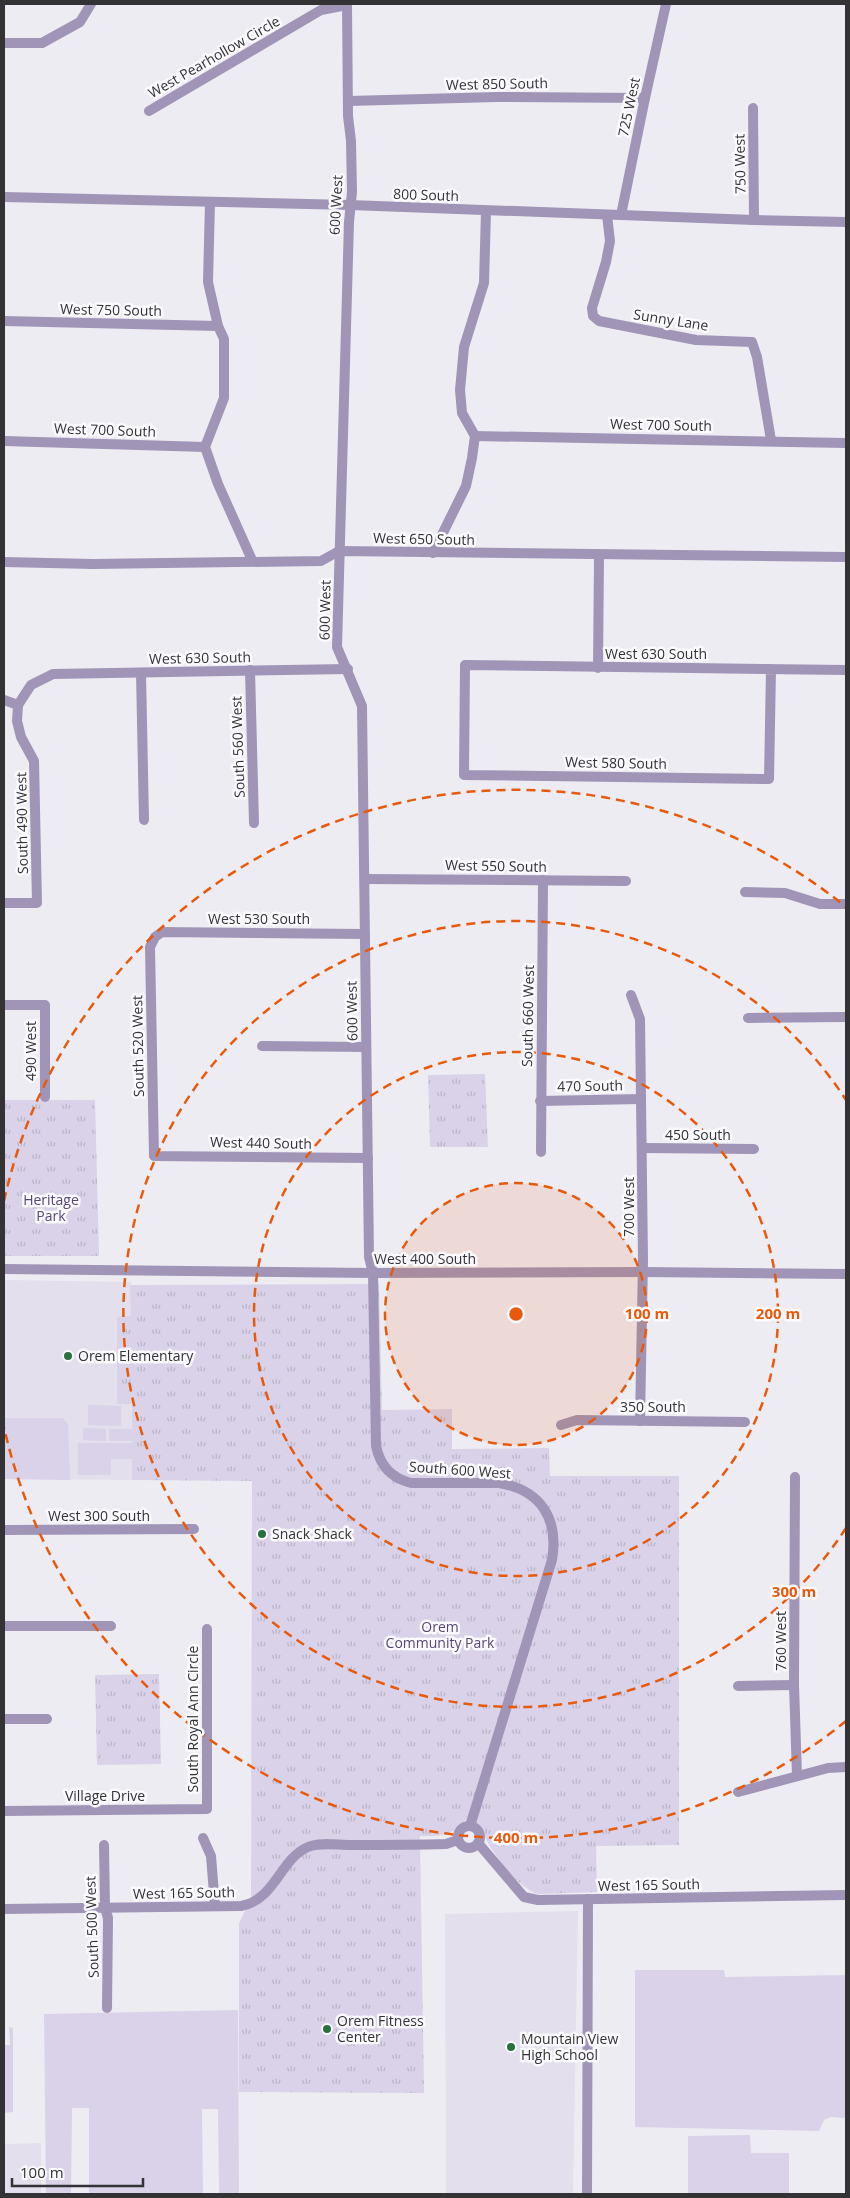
<svg xmlns="http://www.w3.org/2000/svg" width="850" height="2198" font-family="'Open Sans',sans-serif">
	<style>
		.built { fill: #e3dfed }
		.green { fill: #d9d2e8 }
		.park { fill: url(#park-tufts) }
		.lines { fill: none; stroke-linecap: round; stroke-linejoin: round }
		.minor { stroke: #a095b6; stroke-width: 10 }
		.ring { fill: none; stroke: #e8590c; stroke-width: 2.5; stroke-dasharray: 9 6 }
		.poi-dot { fill: #28713e; stroke: #fbfafe; stroke-width: 2 }
		.labels { text-anchor: middle; stroke-width: 5; stroke-linejoin: round; paint-order: stroke }
		.street-label { font-size: 14px; fill: #333235; stroke: #fbfafe }
		.park-label { font-size: 14px; fill: #584675; stroke: #fbfafe }
		.poi-label { font-size: 14px; fill: #333235; stroke: #fbfafe; text-anchor: start }
		.centre { fill: #e8590c; stroke: #fbfafe; stroke-width: 2.5 }
		.ring-label { font-size: 15px; text-anchor: middle; font-weight: bold; fill: #e8590c; stroke: #fbfafe; stroke-width: 5; stroke-linejoin: round; paint-order: stroke }
	</style>
	<defs>
		<pattern id="park-tufts" width="24" height="20" patternUnits="userSpaceOnUse" patternTransform="scale(1.25)"><rect width="24" height="20" fill="#d9d2e8"/><path d="M3 7l-1-3M5 7V3M7 7l1-3M15 17l-1-3M17 17v-4M19 17l1-3" fill="none" stroke="#bbb5c8"/></pattern>
	</defs>
	<rect width="100%" height="100%" fill="#eeecf3"/>
	<g class="built">
		<polygon points="4,1280 131,1282 132,1480 4,1479"/>
		<polygon points="578,1911 573,2194 446,2194 445,1914"/>
		<polygon points="41,2143 41,2194 4,2194 4,2144"/>
	</g>
	<g class="green">
		<polygon points="88,1405 121,1406 121,1426 88,1425"/>
		<polygon points="4,1418 63,1418 68,1424 70,1480 4,1479"/>
		<polygon points="83,1428 106,1429 106,1441 83,1440"/>
		<rect x="109" y="1429" width="23" height="12"/>
		<polygon points="78,1443 132,1443 132,1459 111,1459 111,1475 78,1475"/>
		<polygon points="635,1970 724,1970 725,1977 846,1975 846,2118 831,2117 824,2120 819,2131 635,2127"/>
		<polygon points="238,2010 239,2194 219,2194 218,2109 202,2109 203,2194 89,2194 89,2108 72,2108 71,2194 46,2194 44,2014"/>
		<polygon points="9,2027 13,2028 13,2112 4,2113 4,2045 10,2045"/>
		<polygon points="750,2135 751,2153 789,2153 789,2194 688,2194 688,2136"/>
	</g>
	<g class="park">
		<polygon points="485,1074 488,1147 430,1147 428,1075"/>
		<polygon points="4,1100 95,1100 99,1256 4,1256"/>
		<path d="M379,1284l3,126 70,-1v40l97,-1 1,28h129v369l-83,1 1,46 -58,2c-22,-5 -52,-47 -58,-67l-16,-7c-12,15 -26,17 -45,16l4,257 -185,-1v-169l12,-24 1,-418 -120,-1v-76h-15v-87l14,-1 -1,-31z"/>
		<polygon points="159,1674 161,1764 97,1765 95,1675"/>
	</g>
	<g class="lines">
		<g class="minor">
			<path d="M347,4l1,112 3,25 1,51 -3,30 -12,425 25,59 7,551 4,16 3,173c4,20 15,32 35,37h88c42,7 60,36 53,77l-82,266"/>
			<polyline points="4,43 42,43 80,22 91,4"/>
			<polyline points="349,101 497,97 645,98"/>
			<polyline points="753,108 754,220"/>
			<polyline points="149,111 321,10 347,5"/>
			<polyline points="4,197 350,205 754,220 846,222"/>
			<polyline points="210,202 208,282 218,326 224,339 224,398 205,447 218,484 252,560"/>
			<polyline points="607,215 610,241 606,262 592,308 593,316 599,321 696,340 752,342 757,357 771,440"/>
			<polyline points="621,215 645,98 666,4"/>
			<polyline points="4,321 218,326"/>
			<polyline points="475,436 846,443"/>
			<polyline points="4,441 205,447"/>
			<polyline points="433,553 466,486 472,458 475,436 462,413 460,390 464,347 484,283 486,211"/>
			<polyline points="4,562 93,564 321,561 339,551 846,557"/>
			<polyline points="598,668 599,555"/>
			<polyline points="771,669 769,779 464,775 465,665 846,670"/>
			<polyline points="250,670 254,823"/>
			<polyline points="141,673 144,820"/>
			<polyline points="4,700 18,705"/>
			<polyline points="365,879 626,881"/>
			<polyline points="745,892 785,893 820,904 846,904"/>
			<polyline points="4,903 37,903 34,761 21,737 17,721 18,705 31,685 53,674 348,669"/>
			<polyline points="365,934 162,932 155,937 150,947 154,1156 368,1158"/>
			<polyline points="631,995 640,1019 643,1260 640,1421"/>
			<polyline points="4,1005 45,1005 45,1097"/>
			<polyline points="748,1018 846,1017"/>
			<polyline points="262,1046 366,1047"/>
			<polyline points="540,1101 641,1099"/>
			<polyline points="643,1148 754,1149"/>
			<polyline points="541,1152 543,880"/>
			<polyline points="4,1269 373,1273 643,1272 846,1274"/>
			<polyline points="561,1425 577,1420 745,1422"/>
			<polyline points="795,1477 794,1685 797,1776"/>
			<polyline points="4,1530 194,1529"/>
			<polyline points="4,1626 111,1626"/>
			<polyline points="738,1686 794,1685"/>
			<polyline points="4,1719 47,1719"/>
			<polyline points="738,1792 828,1768 846,1767"/>
			<polyline points="4,1811 207,1809 207,1629"/>
			<circle cx="469" cy="1837" r="11"/>
			<polyline points="203,1838 211,1856 215,1906"/>
			<polyline points="478,1843 524,1897 538,1900 846,1895"/>
			<polyline points="104,1845 105,1908 108,1918 107,2008"/>
			<path d="M4,1909l237,-3c34,-6 39,-47 67,-59 12,-5 29,-2 42,-2 32,0 64,0 96,-1l12,-4"/>
			<polyline points="587,2194 588,1899"/>
		</g>
	</g>
	<circle cx="516" cy="1314" r="131" fill="#e8590c" fill-opacity=".12"/>
	<g class="ring">
		<circle cx="516" cy="1314" r="131"/>
		<circle cx="516" cy="1314" r="262"/>
		<path d="M846 1528A393 393 0 1 1 846 1100"/>
		<path d="M846 1721A524 524 0 0 1 4 1427M4 1201A524 524 0 0 1 846 907"/>
	</g>
	<g class="poi-dot">
		<circle cx="68" cy="1356" r="5"/>
		<circle cx="262" cy="1534" r="5"/>
		<circle cx="327" cy="2029" r="5"/>
		<circle cx="511" cy="2047" r="5"/>
	</g>
	<g class="labels">
		<g class="street-label">
			<text transform="translate(214 57) rotate(-30)" y="5">West Pearhollow Circle</text>
			<text transform="translate(497 84) rotate(-1)" y="5">West 850 South</text>
			<text transform="translate(629 107) rotate(-78)" y="5">725 West</text>
			<text transform="translate(740 164) rotate(-91)" y="5">750 West</text>
			<text transform="translate(426 195) rotate(2)" y="5">800 South</text>
			<text transform="translate(336 205) rotate(-87)" y="5">600 West</text>
			<text transform="translate(111 310) rotate(1)" y="5">West 750 South</text>
			<text transform="translate(671 320) rotate(9)" y="5">Sunny Lane</text>
			<text transform="translate(661 425) rotate(1)" y="5">West 700 South</text>
			<text transform="translate(105 430) rotate(2)" y="5">West 700 South</text>
			<text transform="translate(424 539) rotate(1)" y="5">West 650 South</text>
			<text transform="translate(325 610) rotate(-89)" y="5">600 West</text>
			<text x="656" y="659">West 630 South</text>
			<text transform="translate(200 658) rotate(-1)" y="5">West 630 South</text>
			<text transform="translate(238 747) rotate(-92)" y="5">South 560 West</text>
			<text transform="translate(616 763) rotate(1)" y="5">West 580 South</text>
			<text transform="translate(22 823) rotate(-91)" y="5">South 490 West</text>
			<text transform="translate(496 866) rotate(1)" y="5">West 550 South</text>
			<text x="259" y="924">West 530 South</text>
			<text transform="translate(352 1011) rotate(-91)" y="5">600 West</text>
			<text transform="translate(528 1016) rotate(-89)" y="5">South 660 West</text>
			<text transform="translate(138 1046) rotate(-91)" y="5">South 520 West</text>
			<text transform="translate(31 1051) rotate(-90)" y="5">490 West</text>
			<text transform="translate(590 1086) rotate(-1)" y="5">470 South</text>
			<text x="698" y="1140">450 South</text>
			<text transform="translate(261 1143) rotate(1)" y="5">West 440 South</text>
			<text transform="translate(629 1207) rotate(-90)" y="5">700 West</text>
			<text x="425" y="1264">West 400 South</text>
			<text x="653" y="1412">350 South</text>
			<text transform="translate(460 1470) rotate(4)" y="5">South 600 West</text>
			<text x="99" y="1521">West 300 South</text>
			<text transform="translate(781 1641) rotate(-90)" y="5">760 West</text>
			<text transform="translate(193 1719) rotate(-90)" y="5">South Royal Ann Circle</text>
			<text x="105" y="1801">Village Drive</text>
			<text transform="translate(649 1885) rotate(-1)" y="5">West 165 South</text>
			<text transform="translate(184 1893) rotate(-1)" y="5">West 165 South</text>
			<text transform="translate(92 1927) rotate(-92)" y="5">South 500 West</text>
		</g>
		<g class="park-label">
			<text x="51" y="1205">Heritage<tspan x="51" dy="16">Park</tspan></text>
			<text x="440" y="1632">Orem<tspan x="440" dy="16">Community Park</tspan></text>
		</g>
		<g class="poi-label">
			<text x="78" y="1361">Orem Elementary</text>
			<text x="272" y="1539">Snack Shack</text>
			<text x="337" y="2026">Orem Fitness<tspan x="337" dy="16">Center</tspan></text>
			<text x="521" y="2044">Mountain View<tspan x="521" dy="16">High School</tspan></text>
		</g>
	</g>
	<circle cx="516" cy="1314" r="8" class="centre"/>
	<g class="ring-label">
		<text x="647" y="1319">100 m</text>
		<text x="778" y="1319">200 m</text>
		<text x="794" y="1597">300 m</text>
		<text x="516" y="1843">400 m</text>
	</g>
	<rect width="850" height="2198" fill="none" stroke="#333235" stroke-width="10"/>
	<path d="M12 2178v8h131v-8" fill="none" stroke="#333235" stroke-width="2.5"/>
	<text x="20" y="2178" font-size="15" fill="#333235" stroke="#fbfafe" stroke-width="4" paint-order="stroke">100 m</text>
</svg>
